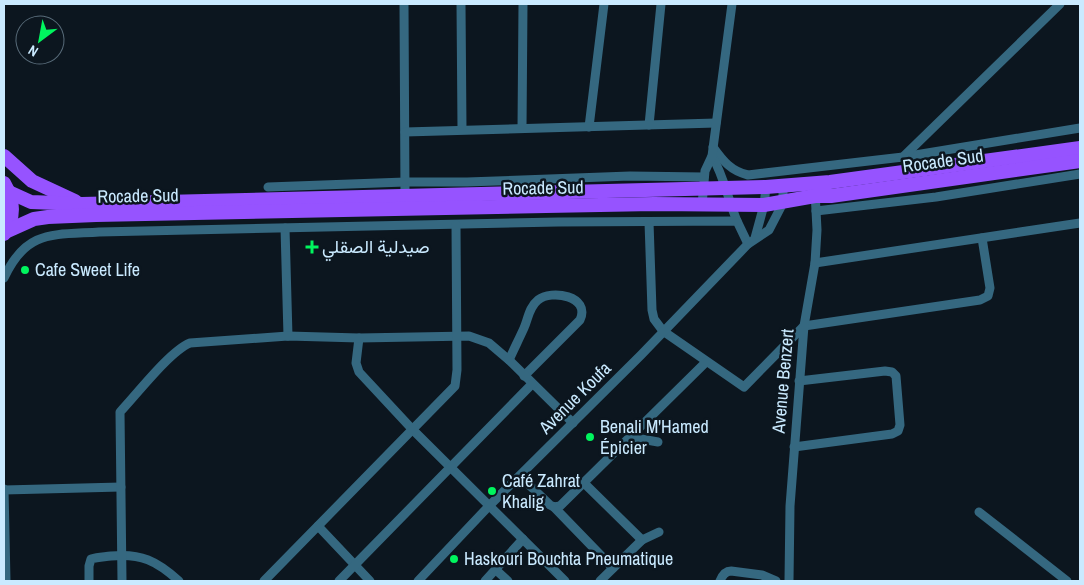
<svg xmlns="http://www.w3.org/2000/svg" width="1084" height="585" font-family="'Archivo Narrow',Vazirmatn,sans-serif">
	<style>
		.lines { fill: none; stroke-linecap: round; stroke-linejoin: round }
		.minor { stroke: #356880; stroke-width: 9 }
		.trunk { stroke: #9653ff; stroke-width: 14 }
		.poi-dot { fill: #00f55e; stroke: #0c161f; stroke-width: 2 }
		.labels { text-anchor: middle; stroke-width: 5; stroke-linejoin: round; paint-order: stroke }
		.street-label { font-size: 18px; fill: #caeaff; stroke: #0c161f }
		.poi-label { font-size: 18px; fill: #caeaff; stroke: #0c161f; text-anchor: start }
	</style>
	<rect width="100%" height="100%" fill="#0c161f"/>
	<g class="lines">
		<g class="minor">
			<polyline points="404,4 405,196"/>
			<polyline points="461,4 462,129"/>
			<polyline points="649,125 661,4"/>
			<polyline points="589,127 604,4"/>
			<polyline points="522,128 523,4"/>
			<polyline points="405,132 716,123"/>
			<path d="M713,147c10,14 18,24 35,28l155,-18 177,-29"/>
			<path d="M712,156c12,20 16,44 25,65"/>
			<polyline points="903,157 1060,4"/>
			<polyline points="268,187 405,182 467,182 630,176 704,177"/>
			<polyline points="702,205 705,171 712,156 732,4"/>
			<polyline points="816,211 936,197 1080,174"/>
			<polyline points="649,222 652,310 654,319 663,331 744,387 804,326 980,300 988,296 990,288 982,238"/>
			<polyline points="285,228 288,336"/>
			<polyline points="755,238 764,205 766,187"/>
			<polyline points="815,263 1080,223"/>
			<path d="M4,278c22,-48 48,-43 95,-46l459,-10 179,-1 11,23"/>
			<polyline points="359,338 356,363 359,372 412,429 565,581"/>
			<path d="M509,360c5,-11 10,-21 15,-32 4,-9 5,-21 14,-28 13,-11 53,-4 42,20l-56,56"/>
			<polyline points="630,437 658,442"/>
			<polyline points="794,447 892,434 898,431 900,425 896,376 892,372 885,371 799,381"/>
			<polyline points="520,476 550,505 554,507 560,506 706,362"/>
			<polyline points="584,483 642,540"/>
			<polyline points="4,489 6,581"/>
			<polyline points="4,490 121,487"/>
			<polyline points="554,507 613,568"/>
			<polyline points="979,512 1067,581"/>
			<polyline points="318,526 370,581"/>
			<polyline points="496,570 508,581"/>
			<path d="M89,581v-15l2,-7c7,-2 13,-2 20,-3 30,-3 46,5 68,25"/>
			<path d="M122,581l-2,-169c17,-18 50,-61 70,-69l98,-7 71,2 110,-2 20,7 20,17 64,63"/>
			<polyline points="264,581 455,386 457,370 456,225"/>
			<polyline points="339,581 532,384"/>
			<polyline points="418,581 489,506 641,355 748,244 769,230 783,203 783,186"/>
			<polyline points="485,581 523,539"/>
			<polyline points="600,581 642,540 659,532"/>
			<path d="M720,581c2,-5 5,-10 11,-10l31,4 14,6"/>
			<polyline points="789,581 790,506 804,326 815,263 817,230 815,191"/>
		</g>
		<g class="trunk">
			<polyline points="4,156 32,181 75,201"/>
			<path d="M4,183c10,17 11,34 0,51"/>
			<polyline points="9,192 31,202 82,204 766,187 830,182 1080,148"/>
			<polyline points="5,232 34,219 48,217 96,215 546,206 654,204 764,205 815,196 831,196 1080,161"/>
		</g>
	</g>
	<g class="poi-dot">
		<path d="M309.5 239.5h5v5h5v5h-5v5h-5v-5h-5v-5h5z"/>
		<circle cx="25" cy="270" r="5"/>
		<circle cx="590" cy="437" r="5"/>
		<circle cx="492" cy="491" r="5"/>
		<circle cx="454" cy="559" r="5"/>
	</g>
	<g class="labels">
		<g class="street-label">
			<text transform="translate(943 161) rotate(-8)" y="6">Rocade Sud</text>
			<text transform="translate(543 188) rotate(-1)" y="6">Rocade Sud</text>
			<text transform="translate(138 196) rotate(-1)" y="6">Rocade Sud</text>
			<text transform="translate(783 381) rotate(-85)" y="6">Avenue Benzert</text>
			<text transform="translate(575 398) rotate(-45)" y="6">Avenue Koufa</text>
		</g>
		<g class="poi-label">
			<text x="322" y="253">صيدلية الصقلي</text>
			<text x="35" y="276">Cafe Sweet Life</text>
			<text x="600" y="433">Benali M'Hamed<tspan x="600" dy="21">Épicier</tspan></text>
			<text x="502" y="487">Café Zahrat<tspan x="502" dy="21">Khalig</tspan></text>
			<text x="464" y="565">Haskouri Bouchta Pneumatique</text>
		</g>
	</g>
	<rect width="1084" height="585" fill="none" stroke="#caeaff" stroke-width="10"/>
	<g transform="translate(40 40) rotate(212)"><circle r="24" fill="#0c161f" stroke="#586b79"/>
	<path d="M0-4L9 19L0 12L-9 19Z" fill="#00f55e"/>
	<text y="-8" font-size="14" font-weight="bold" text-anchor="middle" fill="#caeaff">N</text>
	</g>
</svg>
